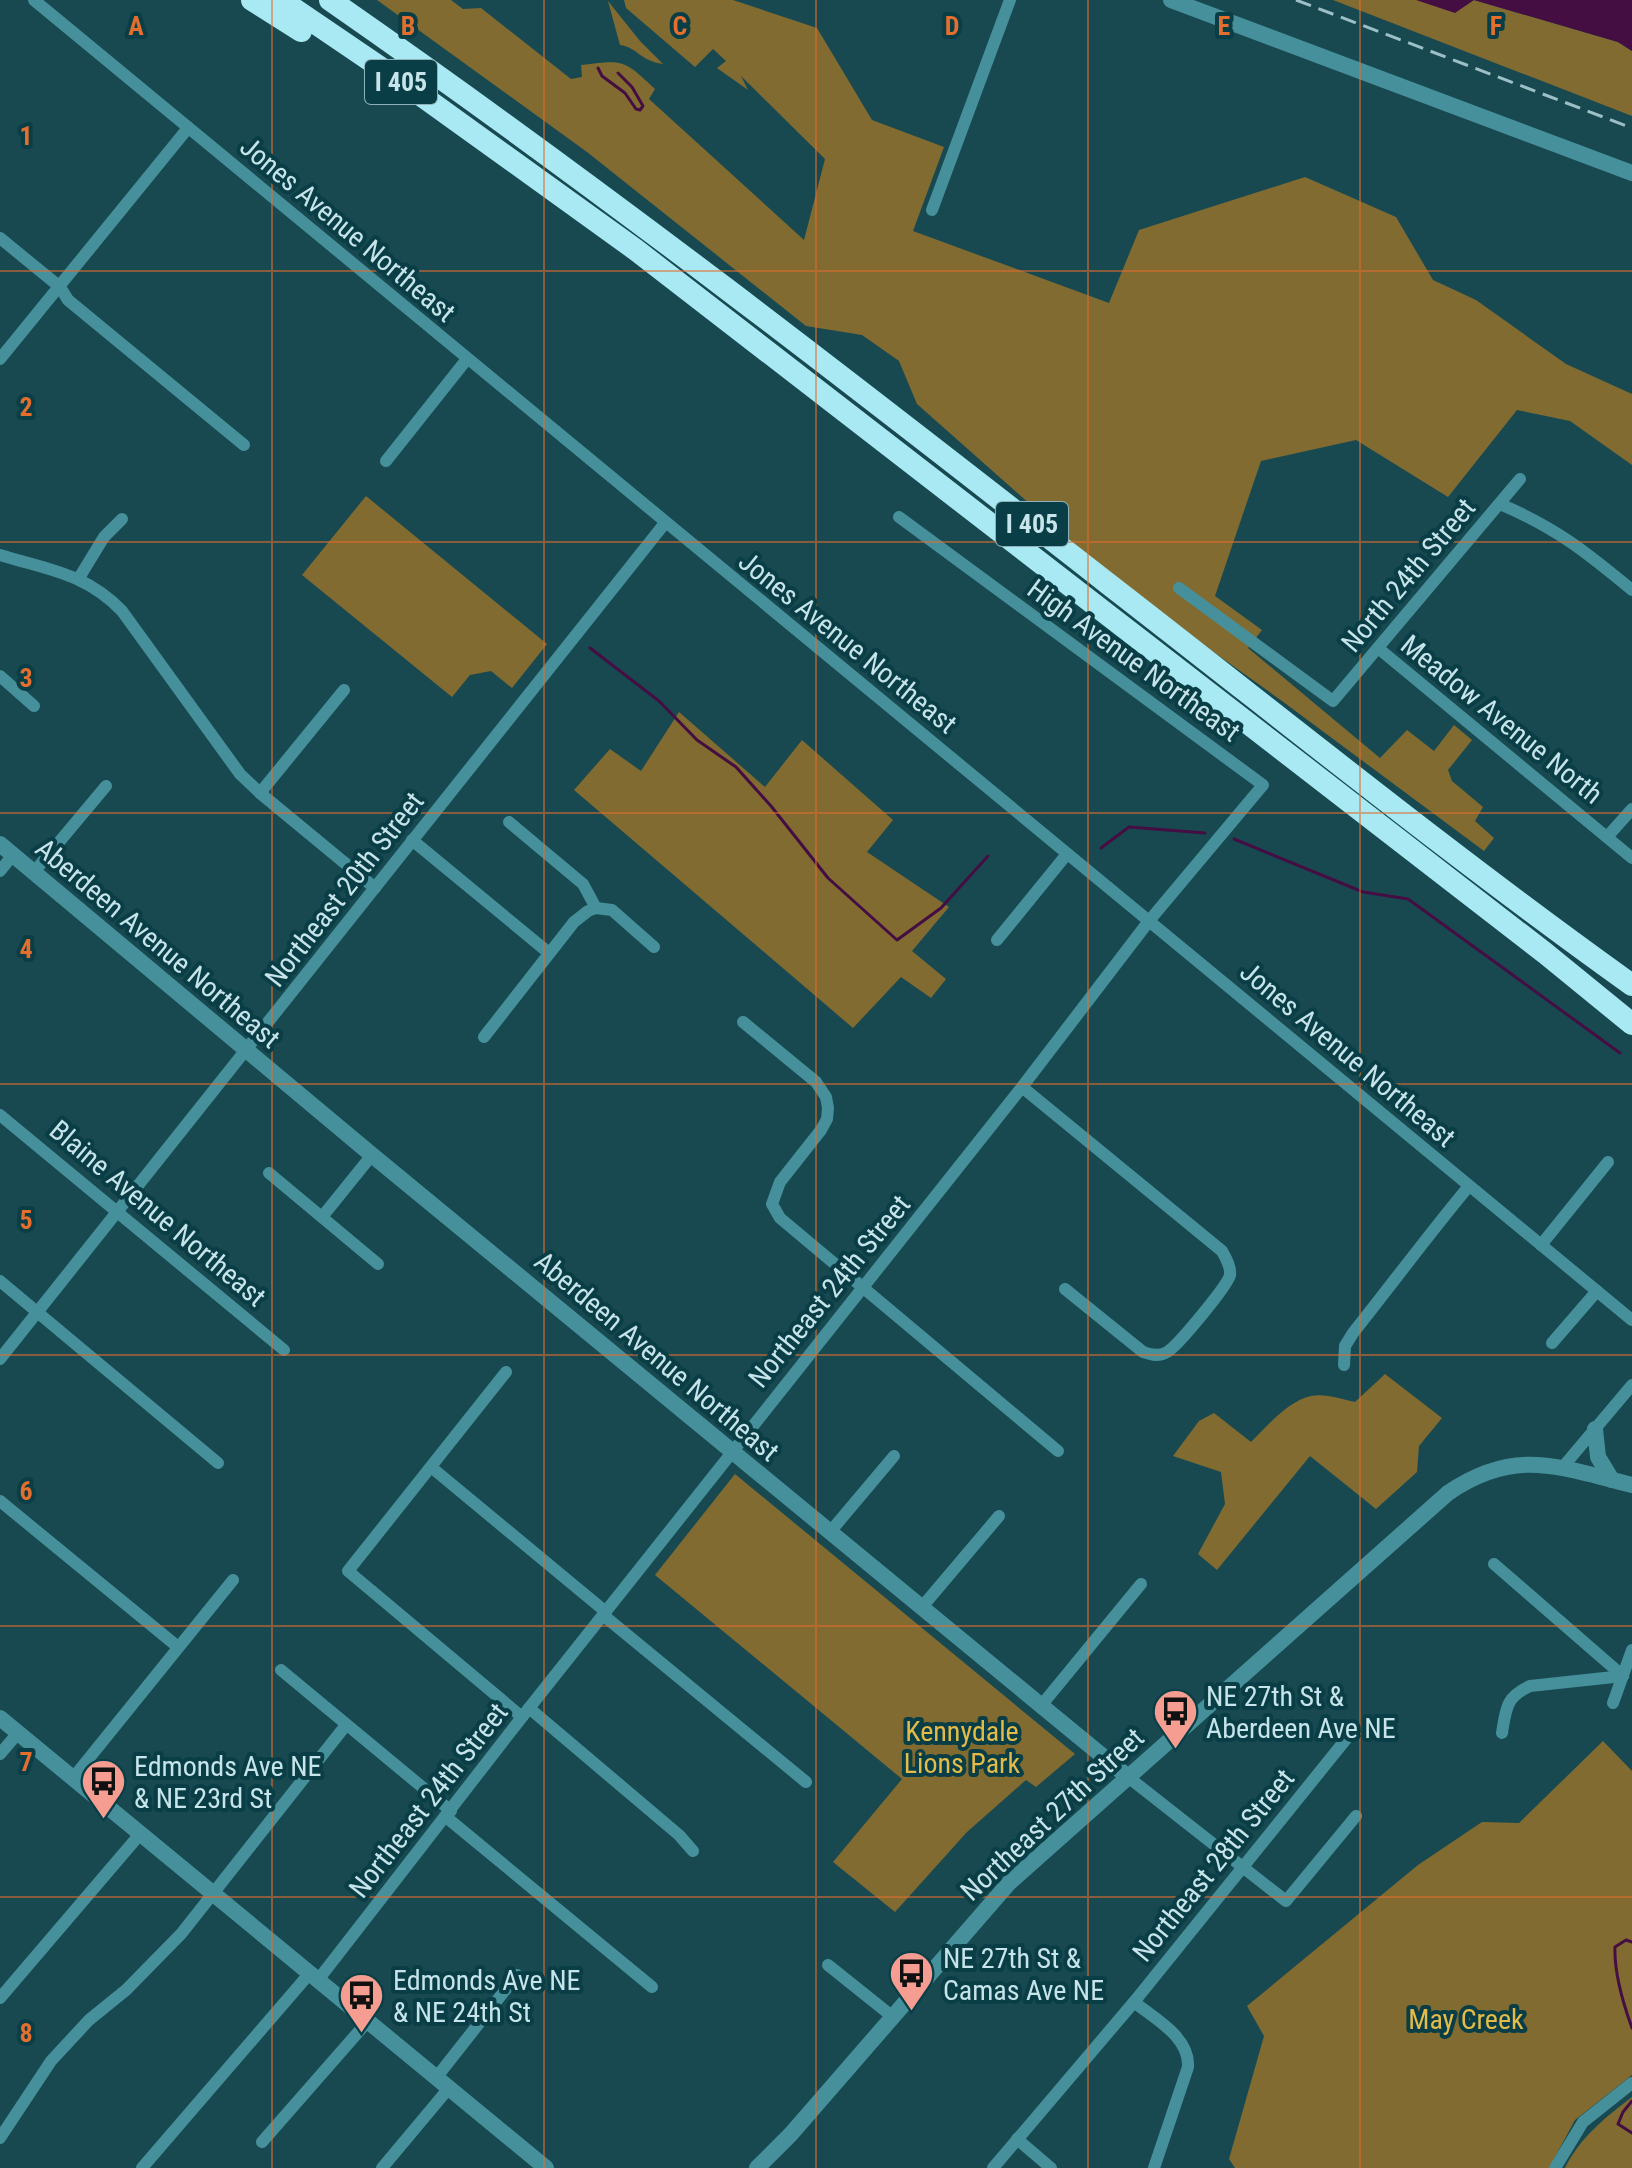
<svg xmlns="http://www.w3.org/2000/svg" width="1632" height="2168" font-family="'Roboto Condensed',sans-serif">
	<style>
		.green { fill: #816b31 }
		.water { fill: #440e43 }
		.lines { fill: none; stroke-linecap: round; stroke-linejoin: round }
		.stream { stroke: #440e43; stroke-width: 3 }
		.minor { stroke: #46909b; stroke-width: 12 }
		.tertiary { stroke: #46909b; stroke-width: 16 }
		.motorway { stroke: #a8e9f4; stroke-width: 22 }
		.rail { stroke: #9dbfc6; stroke-width: 3; stroke-dasharray: 16 8; stroke-linecap: butt }
		.grid { fill: none; stroke: #e36e2d; stroke-width: 2; stroke-opacity: 0.55 }
		.labels { text-anchor: middle; stroke-width: 8; stroke-linejoin: round; paint-order: stroke }
		.shield { fill: #0a3e46; stroke: #8eb2b9; stroke-width: 2 }
		.shield-label { font-size: 26px; font-weight: bold; fill: #c6e4ea }
		.street-label { font-size: 28px; fill: #c6e4ea; stroke: #0a3e46 }
		.poi-label { font-size: 28px; fill: #c6e4ea; stroke: #0a3e46; text-anchor: start }
		.park-label { font-size: 28px; fill: #e4bb49; stroke: #0a3e46 }
		.grid-label { font-size: 26px; text-anchor: middle; font-weight: bold; fill: #e36e2d; stroke: #0a3e46; stroke-width: 8; stroke-linejoin: round; paint-order: stroke }
	</style>
	<rect width="100%" height="100%" fill="#184950"/>
	<g class="green">
		<path d="M377,0h74l12,9 18,-1 90,71 11,-2 -1,-12c43,-5 42,-6 74,24l-6,10 155,141 21,-81 -84,-83 7,14 -31,-22 9,-7 -13,-12 -18,18 -69,-59 -2,-8h109l84,28 55,92 72,27 -31,84 196,72 30,-73 166,-53 91,40 37,63 43,20 90,64 66,30v71l-62,-44 -53,-11 -69,87 -92,-57 -95,21 -46,135 47,34 -14,18 132,110 27,-28 27,21 20,-26 18,15 -24,30 4,11 31,26 -8,14 19,17 -10,13 -202,-150 -154,-110 -211,-187 -18,-43 -37,-26 -56,-9 -219,-174z"/>
		<polygon points="1333,0 1474,0 1618,42 1632,51 1632,116"/>
		<path d="M608,1l32,40 23,23c-23,-3 -26,-17 -43,-19z"/>
		<polygon points="366,496 547,644 512,688 491,671 470,675 452,697 302,575"/>
		<polygon points="679,712 765,787 802,740 893,820 867,852 949,907 912,951 946,979 931,998 901,977 853,1028 574,790 610,749 641,771"/>
		<path d="M1385,1374l57,44 -23,28 -2,26 -41,37 -66,-53 -93,114 -19,-16 27,-50 -4,-32 -48,-16 26,-35 15,-8 37,29c15,-15 37,-41 60,-46 14,-3 30,3 44,6z"/>
		<polygon points="735,1474 1075,1754 1036,1787 1026,1780 967,1832 895,1912 833,1862 902,1779 655,1575"/>
		<polygon points="1603,1741 1632,1771 1632,2075 1575,2120 1549,2168 1235,2168 1229,2159 1264,2036 1247,2006 1418,1865 1482,1822 1519,1823"/>
		<path d="M1632,2097v71h-67c15,-31 41,-51 67,-71z"/>
	</g>
	<polygon class="water" points="1416,0 1632,0 1632,51 1618,42 1474,0 1455,13"/>
	<g class="lines">
		<g class="stream">
			<polyline points="598,68 602,76 625,93 636,109 640,110 643,106 632,87 618,73"/>
			<polyline points="590,648 659,701 697,740 736,767 771,806 828,878 897,940 941,908 988,856"/>
			<polyline points="1234,839 1363,892 1408,899 1620,1053"/>
			<polyline points="1101,848 1129,827 1205,833"/>
			<path d="M1632,1942l-6,-2 -11,7c-1,27 8,56 17,81"/>
			<polyline points="1632,2101 1623,2112 1618,2124 1632,2133"/>
		</g>
		<g class="minor">
			<polyline points="34,0 1632,1320"/>
			<polyline points="932,210 1010,0"/>
			<polyline points="0,238 60,287 68,300 244,445"/>
			<polyline points="0,359 188,128"/>
			<polyline points="386,461 467,359"/>
			<path d="M1500,504c56,24 85,47 132,86"/>
			<path d="M0,555c49,15 85,18 122,56l118,163 20,19 115,95"/>
			<polyline points="79,578 104,537 122,519"/>
			<polyline points="1179,588 1333,701 1520,479"/>
			<polyline points="1378,648 1632,858"/>
			<polyline points="0,676 34,706"/>
			<polyline points="260,793 344,690"/>
			<polyline points="509,822 583,884 596,908 612,910 654,947"/>
			<polyline points="1607,837 1632,809"/>
			<polyline points="412,840 549,953"/>
			<polyline points="0,871 13,855"/>
			<polyline points="34,872 106,786"/>
			<polyline points="997,940 1067,854"/>
			<polyline points="743,1022 816,1082 826,1097 828,1108 827,1119 821,1130 780,1182 772,1204 780,1218 1058,1451"/>
			<polyline points="484,1037 574,922 588,911 596,908"/>
			<path d="M1022,1087l200,164c4,7 9,16 8,24 -2,10 -53,72 -63,77 -8,5 -16,3 -24,0l-78,-63"/>
			<polyline points="0,1115 284,1350"/>
			<polyline points="269,1173 378,1264"/>
			<polyline points="322,1217 372,1155"/>
			<polyline points="1541,1245 1608,1162"/>
			<polyline points="0,1281 218,1463"/>
			<polyline points="1552,1343 1597,1291"/>
			<polyline points="0,1359 665,523"/>
			<path d="M1344,1365l1,-19 8,-13c39,-49 76,-99 116,-147"/>
			<polyline points="506,1372 348,1571 522,1717"/>
			<polyline points="431,1467 606,1612"/>
			<polyline points="1562,1468 1632,1385"/>
			<polyline points="0,1501 178,1647"/>
			<polyline points="830,1532 894,1456"/>
			<polyline points="1494,1564 1623,1676"/>
			<polyline points="922,1607 999,1516"/>
			<polyline points="603,1615 806,1782"/>
			<polyline points="281,1670 451,1811"/>
			<polyline points="1613,1703 1632,1650"/>
			<polyline points="1040,1707 1141,1584"/>
			<polyline points="529,1708 679,1835 693,1851"/>
			<path d="M1502,1733c4,-25 4,-36 28,-47l93,-10"/>
			<polyline points="0,1754 18,1733"/>
			<polyline points="1128,1777 1286,1901 1356,1816"/>
			<polyline points="73,1778 233,1580"/>
			<polyline points="446,1817 652,1987"/>
			<polyline points="828,1965 893,2017"/>
			<polyline points="318,1980 522,1717 1022,1087 1149,921 1263,785 899,517"/>
			<polyline points="0,1998 141,1833"/>
			<path d="M1134,2002c21,17 56,35 54,65l-34,101"/>
			<polyline points="436,2078 517,1975"/>
			<polyline points="0,2138 51,2061 89,2020 126,1990 181,1934 346,1725"/>
			<polyline points="1017,2139 1051,2168"/>
			<polyline points="262,2142 368,2021"/>
			<polyline points="142,2168 310,1973"/>
			<polyline points="382,2168 449,2088"/>
			<polyline points="993,2168 1134,2002 1347,1738"/>
			<polyline points="1555,2168 1583,2122 1632,2083"/>
		</g>
		<g class="tertiary">
			<polyline points="1171,0 1632,173"/>
			<polyline points="0,844 372,1155 1128,1777"/>
			<polyline points="1595,1429 1598,1457 1612,1480"/>
			<polyline points="0,1718 546,2168"/>
			<path d="M757,2168l34,-34 218,-251 439,-390c68,-46 110,-26 184,-8"/>
		</g>
		<g class="motorway">
			<polyline points="252,0 301,31"/>
			<polyline points="281,0 418,93 636,250 1545,953 1632,1024"/>
			<path d="M330,0c268,186 524,385 781,586 173,134 343,272 521,399"/>
		</g>
		<polyline class="rail" points="1296,0 1632,128"/>
	</g>
	<path class="grid" d="M272,0v2168M544,0v2168M816,0v2168M1088,0v2168M1360,0v2168M0,271h1632M0,542h1632M0,813h1632M0,1084h1632M0,1355h1632M0,1626h1632M0,1897h1632"/>
	<defs>
		<symbol id="bus-pin" viewBox="-11 -11 22 30"><path d="M0 17L-7.5 6A9.5 9.5 0 1 1 7.5 6Z" fill="#f59d90" stroke="#0a3e46"/><path d="M-5-6H5V4H4V6H2V4H-2V6H-4V4H-5ZM-3.5-4V0h7V-4ZM-3.5 1.2v1.5H-2V1.2ZM2 1.2v1.5H3.5V1.2Z" fill="#111"/></symbol>
	</defs>
	<g fill-rule="evenodd">
		<use href="#bus-pin" x="1150" y="1686" width="51" height="69"/>
		<use href="#bus-pin" x="78" y="1756" width="51" height="69"/>
		<use href="#bus-pin" x="886" y="1948" width="51" height="69"/>
		<use href="#bus-pin" x="336" y="1970" width="51" height="69"/>
	</g>
	<g class="labels">
		<g class="shield">
			<rect x="365" y="60" width="72" height="44" rx="6"/>
			<rect x="996" y="502" width="72" height="44" rx="6"/>
		</g>
		<g class="shield-label">
			<text x="401" y="91">I 405</text>
			<text x="1032" y="533">I 405</text>
		</g>
		<g class="street-label">
			<text transform="translate(348 229) rotate(40)" y="10">Jones Avenue Northeast</text>
			<text transform="translate(1408 575) rotate(-50)" y="10">North 24th Street</text>
			<text transform="translate(848 642) rotate(39)" y="10">Jones Avenue Northeast</text>
			<text transform="translate(1134 660) rotate(36)" y="10">High Avenue Northeast</text>
			<text transform="translate(1502 719) rotate(39)" y="10">Meadow Avenue North</text>
			<text transform="translate(344 889) rotate(-52)" y="10">Northeast 20th Street</text>
			<text transform="translate(158 943) rotate(40)" y="10">Aberdeen Avenue Northeast</text>
			<text transform="translate(1348 1054) rotate(40)" y="10">Jones Avenue Northeast</text>
			<text transform="translate(158 1213) rotate(40)" y="10">Blaine Avenue Northeast</text>
			<text transform="translate(829 1291) rotate(-51)" y="10">Northeast 24th Street</text>
			<text transform="translate(657 1356) rotate(40)" y="10">Aberdeen Avenue Northeast</text>
			<text transform="translate(428 1800) rotate(-52)" y="10">Northeast 24th Street</text>
			<text transform="translate(1052 1814) rotate(-43)" y="10">Northeast 27th Street</text>
			<text transform="translate(1213 1865) rotate(-51)" y="10">Northeast 28th Street</text>
		</g>
		<g class="poi-label">
			<text x="1206" y="1706">NE 27th St &amp;<tspan x="1206" dy="32">Aberdeen Ave NE</tspan></text>
			<text x="134" y="1776">Edmonds Ave NE<tspan x="134" dy="32">&amp; NE 23rd St</tspan></text>
			<text x="943" y="1968">NE 27th St &amp;<tspan x="943" dy="32">Camas Ave NE</tspan></text>
			<text x="393" y="1990">Edmonds Ave NE<tspan x="393" dy="32">&amp; NE 24th St</tspan></text>
		</g>
		<g class="park-label">
			<text x="962" y="1741">Kennydale<tspan x="962" dy="32">Lions Park</tspan></text>
			<text x="1466" y="2029">May Creek</text>
		</g>
	</g>
	<g class="grid-label">
		<text x="136" y="35">A</text>
		<text x="408" y="35">B</text>
		<text x="680" y="35">C</text>
		<text x="952" y="35">D</text>
		<text x="1224" y="35">E</text>
		<text x="1496" y="35">F</text>
		<text x="26" y="145">1</text>
		<text x="26" y="416">2</text>
		<text x="26" y="687">3</text>
		<text x="26" y="958">4</text>
		<text x="26" y="1229">5</text>
		<text x="26" y="1500">6</text>
		<text x="26" y="1771">7</text>
		<text x="26" y="2042">8</text>
	</g>
</svg>
